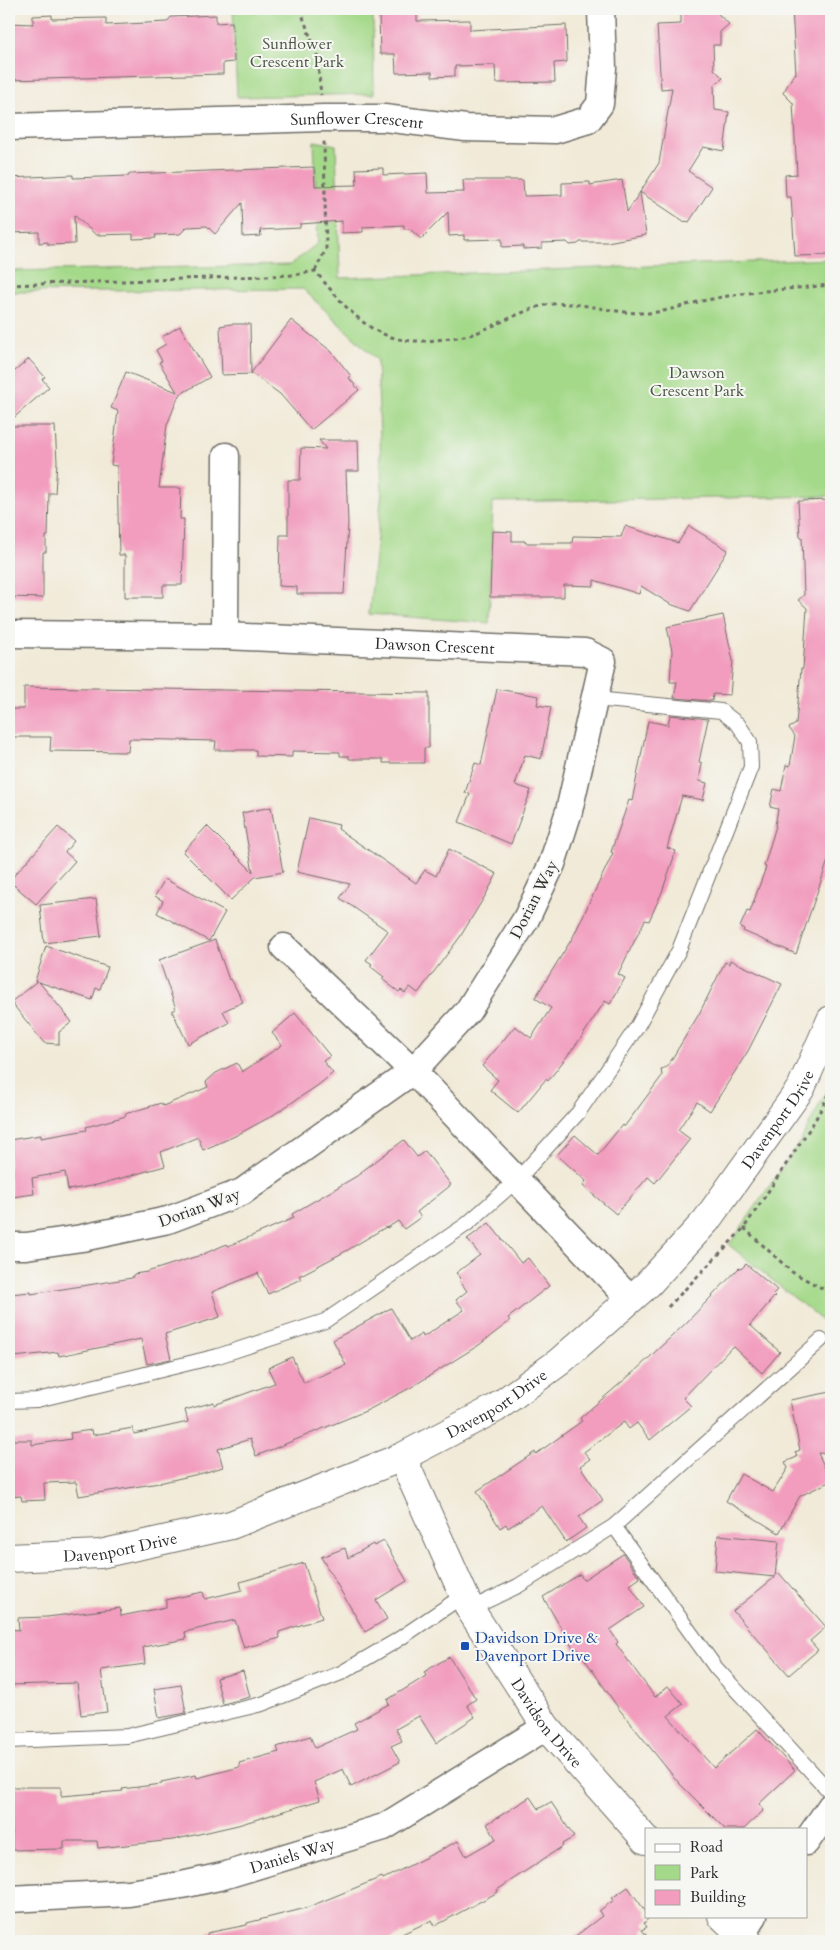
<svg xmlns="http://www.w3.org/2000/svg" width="840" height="1950" font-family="Cardo,serif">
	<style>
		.green { fill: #a4d989; stroke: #68825a }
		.building { fill: #f29dbe }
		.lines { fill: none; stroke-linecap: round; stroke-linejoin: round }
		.service-casing { stroke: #706e68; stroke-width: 16 }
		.minor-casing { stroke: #706e68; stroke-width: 29 }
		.tertiary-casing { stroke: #706e68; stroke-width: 30 }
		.path { stroke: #706e68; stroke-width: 3; stroke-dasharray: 4 4; stroke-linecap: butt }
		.service { stroke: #fff; stroke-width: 14 }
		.minor { stroke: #fff; stroke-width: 26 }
		.tertiary { stroke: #fff; stroke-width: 28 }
		.transit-dot { fill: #1a4fb4; stroke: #f6f6f2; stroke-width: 2 }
		.labels { text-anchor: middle; stroke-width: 4; stroke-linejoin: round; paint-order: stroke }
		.park-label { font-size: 16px; fill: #495642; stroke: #f6f6f2 }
		.street-label { font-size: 16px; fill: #2b2b2b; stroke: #f6f6f2 }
		.transit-label { font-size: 16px; fill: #164399; stroke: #f6f6f2; text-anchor: start }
	</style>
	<rect width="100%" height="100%" fill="#f6f6f2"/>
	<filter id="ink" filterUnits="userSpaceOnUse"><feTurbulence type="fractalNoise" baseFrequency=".02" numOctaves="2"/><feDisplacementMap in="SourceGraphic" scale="10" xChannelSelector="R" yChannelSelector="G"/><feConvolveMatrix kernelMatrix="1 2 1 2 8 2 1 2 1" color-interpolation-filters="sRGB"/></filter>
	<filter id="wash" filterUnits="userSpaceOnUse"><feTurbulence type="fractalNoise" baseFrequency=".0096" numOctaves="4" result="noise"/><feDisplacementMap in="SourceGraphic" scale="20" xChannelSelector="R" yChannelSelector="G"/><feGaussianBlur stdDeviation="1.12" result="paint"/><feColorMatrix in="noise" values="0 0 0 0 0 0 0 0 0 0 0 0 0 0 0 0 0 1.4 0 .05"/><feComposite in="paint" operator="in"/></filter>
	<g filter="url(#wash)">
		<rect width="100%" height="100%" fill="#f1ead8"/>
		<g class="green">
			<polygon points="233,9 373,9 374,94 237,97"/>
			<polygon points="314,141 336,145 340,278 831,259 831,496 493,502 489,623 369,614 382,491 377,360 303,289 9,292 9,271 290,265 318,243"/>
			<polygon points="831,1083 831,1334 824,1322 729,1245 801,1140"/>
		</g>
		<g id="blocks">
			<g class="building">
				<polygon points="400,9 417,9 417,21 470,20 470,30 566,25 567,62 554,63 555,82 496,83 495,65 455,66 455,76 432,77 432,72 396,73 395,54 380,54 379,13 400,13"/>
				<polygon points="681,9 719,9 719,15 729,24 720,32 720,45 713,45 714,69 723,78 714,85 715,110 729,112 724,151 703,147 688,171 712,187 689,222 686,221 685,222 640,192 646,235 607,242 580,242 578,244 570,245 567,242 542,243 542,248 523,249 523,246 502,247 502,239 464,240 464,235 449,236 448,212 421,239 410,229 404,229 404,225 363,227 363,232 342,233 342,221 300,224 300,228 260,230 261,236 243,237 242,203 215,234 207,226 187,227 180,234 155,235 156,238 133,239 133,234 96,235 74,215 75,244 48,245 48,242 39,243 39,232 9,233 9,178 73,175 73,178 129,176 129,174 314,167 315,186 357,185 356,169 383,168 383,175 427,173 428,193 464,192 463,180 523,180 524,196 562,195 562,183 590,182 590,185 622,180 627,212 659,163 672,88 661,89 657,25 681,24"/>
				<polygon points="792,9 831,9 831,255 795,256 791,197 786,197 785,175 797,174 793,103 783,93 794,74 796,74"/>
				<polygon points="52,15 52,19 106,18 106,25 167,22 171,17 216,15 216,23 232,22 234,62 223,63 223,74 9,80 9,23 33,24 33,16"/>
				<polygon points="291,320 331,351 351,376 349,378 359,390 311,430 280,394 251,373"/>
				<polygon points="231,324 250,324 251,374 222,375 220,326"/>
				<polygon points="180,326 210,377 179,395 167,425 159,488 181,488 180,519 184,519 182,585 163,585 163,597 125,597 125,555 119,555 117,466 111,465 118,411 111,408 126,372 177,392 159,362 162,361 156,350 166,344 162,337"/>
				<polygon points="29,359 45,377 42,379 49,387 9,422 9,376"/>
				<polygon points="9,426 55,426 57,462 55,493 49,493 48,536 46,536 46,552 43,552 43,598 9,597"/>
				<polygon points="319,440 358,440 359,471 346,471 348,523 344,594 297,594 297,587 279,586 280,535 288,535 288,480 300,480 301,448 326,449"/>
				<polygon points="831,500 831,852 796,954 743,931 744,929 740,927 747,911 750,912 766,867 764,866 776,826 775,826 778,809 770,807 774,789 781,791 786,765 790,766 795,736 789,728 796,724 801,669 803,669 807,608 798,600 804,595 802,537 800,537 798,501"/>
				<polygon points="625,526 678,543 689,526 728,550 690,611 670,604 641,586 639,594 594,580 594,586 564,585 564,597 490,597 492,531 512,532 512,541 525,541 525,543 572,543 573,536 621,537"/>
				<polygon points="723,615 733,661 730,695 713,694 712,701 674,698 677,682 670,682 672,651 667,627"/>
				<polygon points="24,687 429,693 429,748 424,748 424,763 383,763 383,759 349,759 349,756 340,756 340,752 292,751 292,757 256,756 256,750 215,750 216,741 129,739 128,752 50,751 51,737 11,737 12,709 24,709"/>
				<polygon points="497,689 539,696 537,705 551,707 541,759 525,755 515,785 531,790 511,844 459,822 470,794 465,793 475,763 481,765"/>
				<polygon points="670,715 708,719 699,762 702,763 699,781 707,783 703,800 682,796 667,848 676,851 662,892 649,921 645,920 618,974 625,978 610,1004 605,1001 581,1038 548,1081 546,1079 518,1113 490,1090 498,1080 482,1066 515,1026 531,1038 551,1008 535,998 573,937 613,853 611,852 629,800 632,801 648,721 668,725"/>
				<polygon points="271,807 283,872 255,877 231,900 183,852 207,826 253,872 242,813"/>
				<polygon points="309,818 339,825 338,829 416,883 425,870 436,876 449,849 497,874 485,896 460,937 418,993 410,987 405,993 401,990 399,992 382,979 384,977 370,966 372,964 366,960 388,931 340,898 350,884 297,872"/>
				<polygon points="58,827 74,841 65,852 75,861 36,904 9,881"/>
				<polygon points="165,879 225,912 209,941 157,913 163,901 155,896"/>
				<polygon points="96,899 101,936 44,943 40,905"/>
				<polygon points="215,940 229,980 231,979 243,1002 223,1011 229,1023 188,1044 172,1011 176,1009 159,960"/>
				<polygon points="46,946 108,967 100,989 96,988 92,1000 39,982 72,1022 59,1032 59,1044 44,1043 11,1002 37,981 35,981"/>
				<polygon points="730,960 782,984 748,1051 710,1111 697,1102 678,1130 690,1139 655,1183 648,1177 616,1214 583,1186 586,1181 557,1155 575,1135 598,1155 622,1125 624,1127 662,1076 661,1069 667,1067 699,1014 725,962 729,964"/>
				<polygon points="295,1013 330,1056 323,1061 333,1073 317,1086 270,1117 235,1136 203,1150 198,1137 161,1152 165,1166 97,1185 68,1190 65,1172 32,1178 34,1194 12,1197 9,1175 9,1140 41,1135 41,1138 87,1130 86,1127 126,1116 125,1114 161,1103 163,1106 208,1087 206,1082 216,1073 237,1063 242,1072 282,1045 272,1033"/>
				<polygon points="404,1140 417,1157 425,1151 451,1185 417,1212 421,1217 404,1229 398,1221 387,1228 386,1227 346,1251 299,1276 301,1279 268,1294 258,1273 212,1292 220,1317 165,1334 171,1359 147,1364 141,1339 59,1356 58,1352 14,1357 9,1294 31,1292 31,1294 132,1278 134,1274 147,1272 201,1255 227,1244 228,1246 294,1218 292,1214 362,1173 361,1172"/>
				<polygon points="489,1223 521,1263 528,1258 549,1286 508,1318 510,1321 479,1345 410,1388 368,1410 256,1456 250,1439 218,1449 223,1467 203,1473 159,1483 79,1496 76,1482 44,1483 45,1500 22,1501 21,1496 9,1497 9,1440 32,1440 32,1445 71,1439 70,1433 92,1430 93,1435 133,1428 134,1434 188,1422 185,1410 214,1402 214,1405 275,1383 268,1368 292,1357 304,1383 346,1365 333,1340 391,1308 410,1341 422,1334 423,1337 464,1310 456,1300 467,1291 459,1280 461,1278 456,1273 480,1255 467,1239"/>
				<polygon points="746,1264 777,1290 773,1294 775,1296 750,1325 780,1352 762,1373 734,1347 731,1348 683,1398 691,1406 650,1440 637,1423 629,1429 624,1422 584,1452 590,1459 580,1466 603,1500 579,1517 586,1528 566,1542 542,1506 508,1528 506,1524 500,1528 477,1491 535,1452 536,1454 582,1421 580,1418 637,1369 686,1323 739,1268 741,1269"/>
				<polygon points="831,1392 831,1454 818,1453 831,1481 800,1496 779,1533 726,1501 741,1474 773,1492 788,1468 785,1462 797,1457 795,1452 800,1450 790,1400"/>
				<polygon points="718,1535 779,1541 775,1576 779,1573 826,1627 810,1641 818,1650 789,1675 733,1611 775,1577 715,1571"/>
				<polygon points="384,1541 407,1581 376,1600 387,1619 365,1632 321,1557 345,1548 348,1558 373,1544 374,1546"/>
				<polygon points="623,1554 640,1578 630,1585 644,1607 610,1630 618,1642 616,1644 655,1697 668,1686 683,1704 668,1716 714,1768 757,1729 795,1770 759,1804 764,1810 744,1829 725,1829 678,1782 619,1709 577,1648 574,1650 543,1597 580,1574 583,1580"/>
				<polygon points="304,1563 322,1618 279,1632 280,1638 244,1648 235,1620 185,1632 186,1639 143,1647 145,1664 101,1670 107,1712 81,1715 77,1683 9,1685 9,1629 19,1630 18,1618 47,1617 120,1608 121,1616 166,1607 166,1600 203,1592 205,1599 242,1590 240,1582"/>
				<polygon points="449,1657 476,1699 467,1705 475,1717 436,1743 419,1716 396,1729 402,1741 391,1746 400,1762 351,1787 343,1769 314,1782 320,1800 238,1825 173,1840 98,1848 97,1841 64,1841 64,1849 12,1850 12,1829 9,1828 9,1787 61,1787 61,1796 123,1791 122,1789 162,1784 161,1782 196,1775 197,1778 240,1767 239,1763 279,1752 277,1747 310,1736 315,1748 357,1729 354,1723 389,1704 387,1700 426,1676 424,1672"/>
				<polygon points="243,1671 250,1697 223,1704 216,1678"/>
				<polygon points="181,1685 186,1713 159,1718 154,1689"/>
				<polygon points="530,1797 538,1809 551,1802 574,1837 562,1844 563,1846 497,1890 498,1892 435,1926 432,1920 387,1941 208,1941 207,1933 247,1925 247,1923 306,1908 382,1877 383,1879 458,1841 466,1856 496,1839 487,1824"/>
				<polygon points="628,1887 646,1912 646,1916 650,1917 644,1923 647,1927 642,1930 651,1941 569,1941 602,1916 599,1911 614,1900 612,1898"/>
			</g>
		</g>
	</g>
	<g filter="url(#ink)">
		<use href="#blocks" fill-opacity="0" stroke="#706e68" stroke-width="1"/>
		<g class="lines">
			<defs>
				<g id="service">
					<polyline points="9,1401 37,1400 125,1379 218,1356 325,1321 467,1224 517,1180 578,1113 637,1027 679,950 751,767 750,742 738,724 721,711 595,699"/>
					<polyline points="614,1526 716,1668 831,1793"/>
					<polyline points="470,1609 518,1586 614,1526 821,1340"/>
					<polyline points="9,1741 127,1736 262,1704 341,1673 396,1641 464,1595"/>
				</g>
				<g id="minor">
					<path id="s1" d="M9,127l315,-9h60l82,10 89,2 33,-10 12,-16 3,-36 -2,-59"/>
					<path id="s2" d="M9,634l216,2 360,16 18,9 -34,150 -17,53 -26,55 -58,92 -55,60 -171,121 -74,28 -86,18 -56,8h-17"/>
					<polyline points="225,636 226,456"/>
					<polyline points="284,947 413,1071 630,1299"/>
					<polyline points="806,1842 831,1806"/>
					<path id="s3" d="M9,1899l120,-6 53,-8 41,-9 161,-49 162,-100"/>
					<polyline points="733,1941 741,1935 754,1916"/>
				</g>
				<g id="tertiary">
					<path id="s4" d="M402,1457l68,152 76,118 100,113"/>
					<path id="s5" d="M9,1558l91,-4 131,-29 171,-68 94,-49 63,-46 89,-78 58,-63 95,-133 30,-68"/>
					<polyline points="722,1916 748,1941"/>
				</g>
			</defs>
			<use href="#service" class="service-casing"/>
			<use href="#minor" class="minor-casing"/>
			<use href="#tertiary" class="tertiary-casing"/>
			<g class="path">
				<polyline points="300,9 317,55 321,95"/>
				<polyline points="315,271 326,249 324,141"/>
				<path d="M9,285l286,-10 20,-4c38,45 62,79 128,68 10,-2 21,-2 30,-5 23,-8 55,-27 78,-30 30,-3 59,9 90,9 22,1 44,-9 66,-13 41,-9 83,-11 124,-15"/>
				<polyline points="744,1228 792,1272 831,1293"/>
				<polyline points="668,1307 744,1228 814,1122 831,1091"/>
			</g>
			<use href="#service" class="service"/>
			<use href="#minor" class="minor"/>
			<use href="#tertiary" class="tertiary"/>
		</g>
	</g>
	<rect class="transit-dot" x="460" y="1641" width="10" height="10" rx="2.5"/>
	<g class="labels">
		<g class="park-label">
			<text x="297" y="49">Sunflower<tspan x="297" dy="18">Crescent Park</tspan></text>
			<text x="697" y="378">Dawson<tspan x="697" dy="18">Crescent Park</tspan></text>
		</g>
		<g class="street-label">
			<text dy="6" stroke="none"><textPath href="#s1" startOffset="348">Sunflower Crescent</textPath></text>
			<text dy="6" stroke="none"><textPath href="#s2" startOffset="426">Dawson Crescent</textPath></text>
			<text transform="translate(533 899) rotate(-63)" y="6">Dorian Way</text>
			<text dy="6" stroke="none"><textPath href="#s5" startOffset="922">Davenport Drive</textPath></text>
			<text transform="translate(199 1207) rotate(-20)" y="6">Dorian Way</text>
			<text dy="6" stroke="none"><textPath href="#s5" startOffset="518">Davenport Drive</textPath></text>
			<text dy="6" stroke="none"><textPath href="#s5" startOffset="112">Davenport Drive</textPath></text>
			<text dy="6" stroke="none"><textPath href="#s4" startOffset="304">Davidson Drive</textPath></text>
			<text dy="6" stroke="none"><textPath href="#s3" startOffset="288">Daniels Way</textPath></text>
		</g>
		<g class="transit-label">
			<text x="475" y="1643">Davidson Drive &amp;<tspan x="475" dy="18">Davenport Drive</tspan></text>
		</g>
	</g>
	<rect width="840" height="1950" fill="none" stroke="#f6f6f2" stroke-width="30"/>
	<rect x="645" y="1828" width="162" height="90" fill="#f6f6f2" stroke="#a5a5a2"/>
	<rect x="655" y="1844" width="25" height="8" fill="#ffffff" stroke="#a5a5a2"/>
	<text x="690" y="1852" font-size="15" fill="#2b2b2b">Road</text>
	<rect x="655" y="1865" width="25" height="15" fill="#a4d989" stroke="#a5a5a2"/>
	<text x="690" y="1878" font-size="15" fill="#2b2b2b">Park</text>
	<rect x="655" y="1890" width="25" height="15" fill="#f29dbe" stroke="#a5a5a2"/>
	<text x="690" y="1902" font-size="15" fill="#2b2b2b">Building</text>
</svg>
